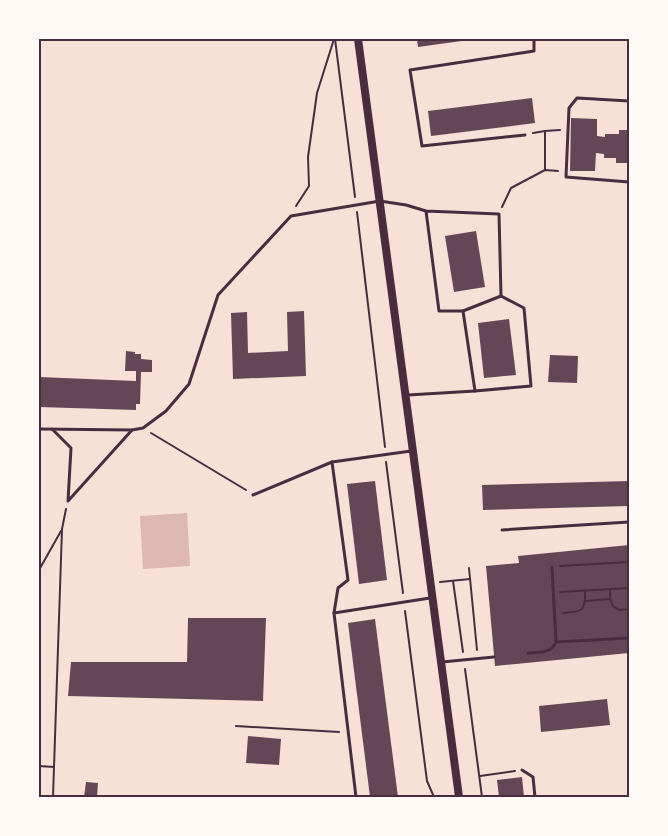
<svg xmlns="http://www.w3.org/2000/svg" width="668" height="836" font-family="Raleway,sans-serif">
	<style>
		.water { fill: #dcb8b0 }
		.building { fill: #644757 }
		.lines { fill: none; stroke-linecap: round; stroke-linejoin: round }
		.path { stroke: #4a2c40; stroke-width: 2 }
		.service { stroke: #4a2c40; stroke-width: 3 }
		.tertiary { stroke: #4a2c40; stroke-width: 8 }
		.neatline { fill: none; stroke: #4a2c40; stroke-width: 2 }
	</style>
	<rect width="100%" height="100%" fill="#f7e1d7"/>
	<polygon class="water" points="187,513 190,566 143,569 140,516"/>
	<g class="building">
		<polygon points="417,39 469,39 469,40 418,47"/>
		<polygon points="532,98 535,123 431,136 428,111"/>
		<polygon points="571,118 597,119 597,136 605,137 605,134 619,134 619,130 629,130 629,163 616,163 616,158 604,158 604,154 596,153 595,171 570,171"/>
		<polygon points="476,231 485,287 454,292 445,236"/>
		<polygon points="304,311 306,376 233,379 231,313 247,312 248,353 288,351 287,312"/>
		<polygon points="509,319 516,375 484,378 478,323"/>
		<polygon points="126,351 135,352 135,354 141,354 141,359 152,360 152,372 141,372 140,404 136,404 136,410 39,407 39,377 136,381 136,371 125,371"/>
		<polygon points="550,355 578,356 577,383 548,382"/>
		<polygon points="375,481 387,580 359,584 347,484"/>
		<polygon points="629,481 629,506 483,510 482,485"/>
		<polygon points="629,545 629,653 495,666 486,566 519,563 518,556"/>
		<polygon points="188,618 266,618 263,701 68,696 71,662 187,662"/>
		<polygon points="375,619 398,797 370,797 348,623"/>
		<polygon points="607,699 610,725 541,732 539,706"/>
		<polygon points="248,736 281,739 279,765 246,763"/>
		<polygon points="522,777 524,797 499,797 497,780"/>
		<polygon points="86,782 98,783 97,797 84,797"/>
	</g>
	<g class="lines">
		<g class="path">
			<polyline points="335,39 355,197"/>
			<polyline points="533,133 545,131"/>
			<polyline points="545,170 545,131 560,130"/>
			<polyline points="296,206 309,186 308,157 317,93 334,39"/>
			<polyline points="502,207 511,188 545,170 558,171"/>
			<polyline points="357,212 385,447"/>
			<polyline points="151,433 246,490"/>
			<polyline points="386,462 403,593"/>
			<polyline points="560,566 629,562"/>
			<polyline points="469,568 477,650"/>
			<polyline points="39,570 61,531"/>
			<polyline points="453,581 463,652"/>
			<polyline points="440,582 470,579"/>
			<polyline points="610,589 610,599 613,606 619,610 629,609"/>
			<polyline points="560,592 629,588"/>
			<polyline points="586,601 610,599"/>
			<polyline points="405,611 427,781 434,797"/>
			<path d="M563,613c19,-1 23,-2 22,-22"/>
			<polyline points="465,669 482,797"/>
			<polyline points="236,726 339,732"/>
			<polyline points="39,766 54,767"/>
			<polyline points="480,776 515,771"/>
			<polyline points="53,797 62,529 66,509"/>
		</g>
		<g class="service">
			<polyline points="629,101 577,98 569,108 566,177 629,182"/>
			<polyline points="525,135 422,146 410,70 534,51 534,39"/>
			<polyline points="463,311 475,391 531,386 524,308 501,296"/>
			<polyline points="408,395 475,391"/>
			<polyline points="39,429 132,430 143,428 166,411 189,384 218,295 291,216 380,201 406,205 426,211 499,214 501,296 463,311 439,311 426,211"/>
			<polyline points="52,429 71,448 68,501 132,430"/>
			<polyline points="253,495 332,462"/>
			<polyline points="502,530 629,522"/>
			<polyline points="552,567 556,642 629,638"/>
			<polyline points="334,613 430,598"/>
			<path d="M528,653c11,-1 23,1 28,-11"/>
			<polyline points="442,662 494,657"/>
			<polyline points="522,770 533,777 535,797"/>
			<polyline points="356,797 334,613 338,588 348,580 332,462 411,451"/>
		</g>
		<polyline class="tertiary" points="358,39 459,797"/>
	</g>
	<rect width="668" height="836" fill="none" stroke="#fffaf5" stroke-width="81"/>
	<rect x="40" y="40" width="588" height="756" class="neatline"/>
</svg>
